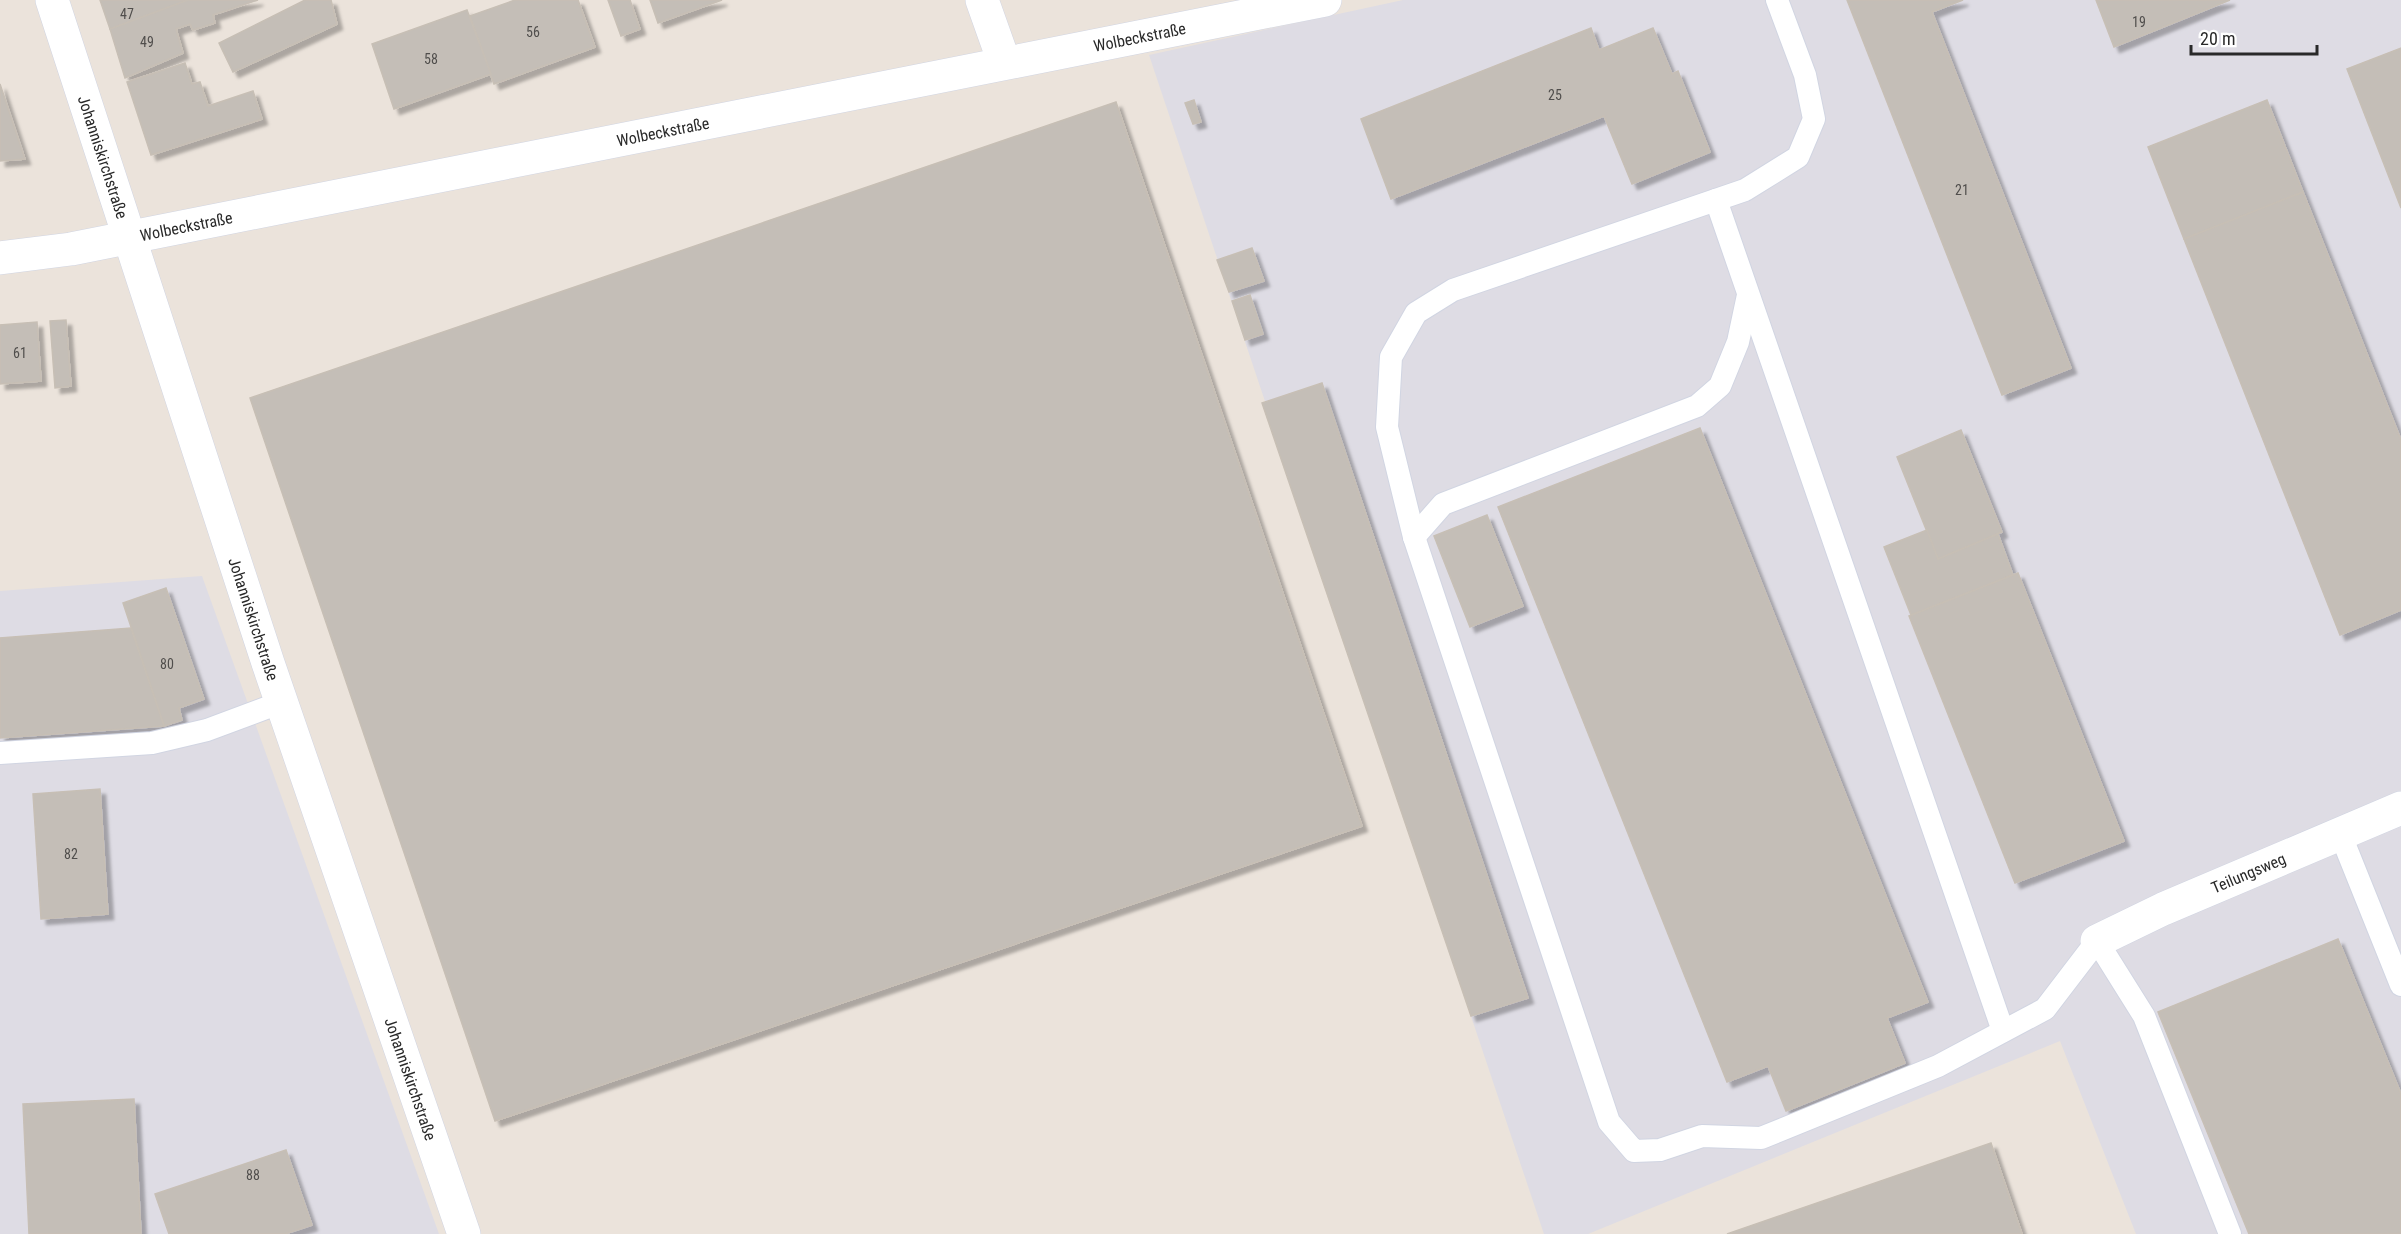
<svg xmlns="http://www.w3.org/2000/svg" width="2401" height="1234" font-family="'Roboto Condensed',sans-serif">
	<style>
		.industrial { fill: #dedce4 }
		.building { fill: #c4beb7; stroke: #c7bfb5; stroke-width: 1.5; filter: url(#shadow) }
		.lines { fill: none; stroke-linecap: round; stroke-linejoin: round }
		.lane-casing { stroke: #d1d5e2; stroke-width: 24 }
		.street-casing { stroke: #d1d5e2; stroke-width: 34 }
		.lane { stroke: #fff; stroke-width: 22 }
		.street { stroke: #fff; stroke-width: 33 }
		.labels { text-anchor: middle; stroke-width: 4.5; stroke-linejoin: round; paint-order: stroke }
		.number-label { font-size: 14px; fill: #504e4c }
		.street-label { font-size: 16px; fill: #292929; stroke: #fff }
	</style>
	<defs>
		<filter id="shadow"><feDropShadow dx="5.5" dy="5.5" stdDeviation="1.5" flood-color="#0004"/></filter>
	</defs>
	<rect width="100%" height="100%" fill="#ebe3db"/>
	<g class="industrial">
		<polygon points="1403,0 2401,0 2401,1234 2136,1234 2060,1041 1588,1234 1544,1234 1149,55"/>
		<polygon points="202,576 439,1234 0,1234 0,591"/>
	</g>
	<g class="building">
		<polygon points="100,0 188,0 110,29"/>
		<polygon points="188,0 258,0 213,15 215,23 193,30 190,24 176,29 183,53 125,78 110,29"/>
		<polygon points="305,0 331,0 337,24 233,72 219,43"/>
		<polygon points="515,0 578,0 595,47 494,84 470,16"/>
		<polygon points="608,0 630,0 640,29 621,36"/>
		<polygon points="650,0 722,0 658,23"/>
		<polygon points="1847,0 1963,0 1932,12 2071,368 2002,395"/>
		<polygon points="2096,0 2230,0 2114,47"/>
		<polygon points="467,10 491,74 394,109 372,44"/>
		<polygon points="1591,28 1599,50 1653,28 1672,74 1678,71 1710,152 1632,184 1604,116 1391,199 1361,119"/>
		<polygon points="2401,48 2401,208 2347,69"/>
		<polygon points="185,63 192,84 200,82 208,106 253,91 262,119 151,155 127,82"/>
		<polygon points="0,84 25,159 0,161"/>
		<polygon points="1194,100 1201,122 1193,124 1185,103"/>
		<polygon points="2267,100 2303,192 2184,239 2148,147"/>
		<polygon points="1116,102 1362,826 495,1121 250,398"/>
		<polygon points="2303,192 2401,440 2401,610 2340,635 2184,239"/>
		<polygon points="1252,248 1264,281 1229,292 1217,260"/>
		<polygon points="1250,295 1263,334 1245,340 1232,301"/>
		<polygon points="66,320 71,386 55,388 50,321"/>
		<polygon points="37,322 41,381 0,384 0,325"/>
		<polygon points="1322,383 1528,998 1471,1016 1262,403"/>
		<polygon points="1700,428 1928,1002 1887,1018 1905,1063 1786,1111 1768,1066 1727,1082 1498,507"/>
		<polygon points="1961,430 2002,532 1938,559 1897,457"/>
		<polygon points="1487,515 1523,606 1470,627 1434,536"/>
		<polygon points="1927,530 1938,559 1998,534 2013,575 1911,615 1884,547"/>
		<polygon points="2018,573 2124,841 2015,883 1909,616"/>
		<polygon points="166,588 204,699 179,708 182,720 164,726 123,603"/>
		<polygon points="131,628 164,726 0,738 0,638"/>
		<polygon points="100,789 108,914 41,919 33,794"/>
		<polygon points="2338,939 2401,1094 2401,1234 2249,1234 2158,1012"/>
		<polygon points="134,1099 141,1234 29,1234 23,1104"/>
		<polygon points="1991,1143 2022,1234 1727,1234"/>
		<polygon points="286,1150 312,1225 285,1234 169,1234 155,1194"/>
	</g>
	<g class="lines">
		<defs>
			<g id="lane">
				<polyline points="1777,0 1805,75 1814,119 1798,157 1745,190 1453,290 1416,313 1391,357 1387,427 1414,537 1609,1122 1634,1151 1660,1150 1702,1136 1761,1138 1938,1066 2045,1009 2097,941 2144,1016 2230,1234"/>
				<polyline points="1716,200 2003,1031"/>
				<polyline points="1414,537 1443,504 1697,406 1720,386 1738,342 1748,295"/>
				<polyline points="0,753 152,743 207,730 282,702"/>
				<polyline points="2340,833 2401,985"/>
			</g>
			<g id="street">
				<path id="s1" d="M52,0l216,663 196,571"/>
				<polyline points="982,0 1004,62"/>
				<path id="s2" d="M0,258l71,-9 1254,-249"/>
				<path id="s3" d="M2097,941l66,-32 238,-101"/>
			</g>
		</defs>
		<use href="#lane" class="lane-casing"/>
		<use href="#street" class="street-casing"/>
		<use href="#lane" class="lane"/>
		<use href="#street" class="street"/>
	</g>
	<g class="labels">
		<g class="number-label">
			<text x="127" y="19">47</text>
			<text x="2139" y="27">19</text>
			<text x="533" y="37">56</text>
			<text x="147" y="47">49</text>
			<text x="431" y="64">58</text>
			<text x="1555" y="100">25</text>
			<text x="1962" y="195">21</text>
			<text x="20" y="358">61</text>
			<text x="167" y="669">80</text>
			<text x="71" y="859">82</text>
			<text x="253" y="1180">88</text>
		</g>
		<g class="street-label">
			<text dy="6" stroke="none"><textPath href="#s2" startOffset="1161">Wolbeckstraße</textPath></text>
			<text dy="6" stroke="none"><textPath href="#s2" startOffset="675">Wolbeckstraße</textPath></text>
			<text dy="6" stroke="none"><textPath href="#s1" startOffset="165">Johanniskirchstraße</textPath></text>
			<text dy="6" stroke="none"><textPath href="#s2" startOffset="189">Wolbeckstraße</textPath></text>
			<text dy="6" stroke="none"><textPath href="#s1" startOffset="651">Johanniskirchstraße</textPath></text>
			<text dy="6" stroke="none"><textPath href="#s3" startOffset="166">Teilungsweg</textPath></text>
			<text dy="6" stroke="none"><textPath href="#s1" startOffset="1137">Johanniskirchstraße</textPath></text>
		</g>
	</g>
	<path d="M2191 45v9h126v-9" fill="none" stroke="#292929" stroke-width="3"/>
	<text x="2200" y="45" font-size="18" fill="#292929" stroke="#ffffff" stroke-width="4.5" paint-order="stroke">20 m</text>
</svg>
